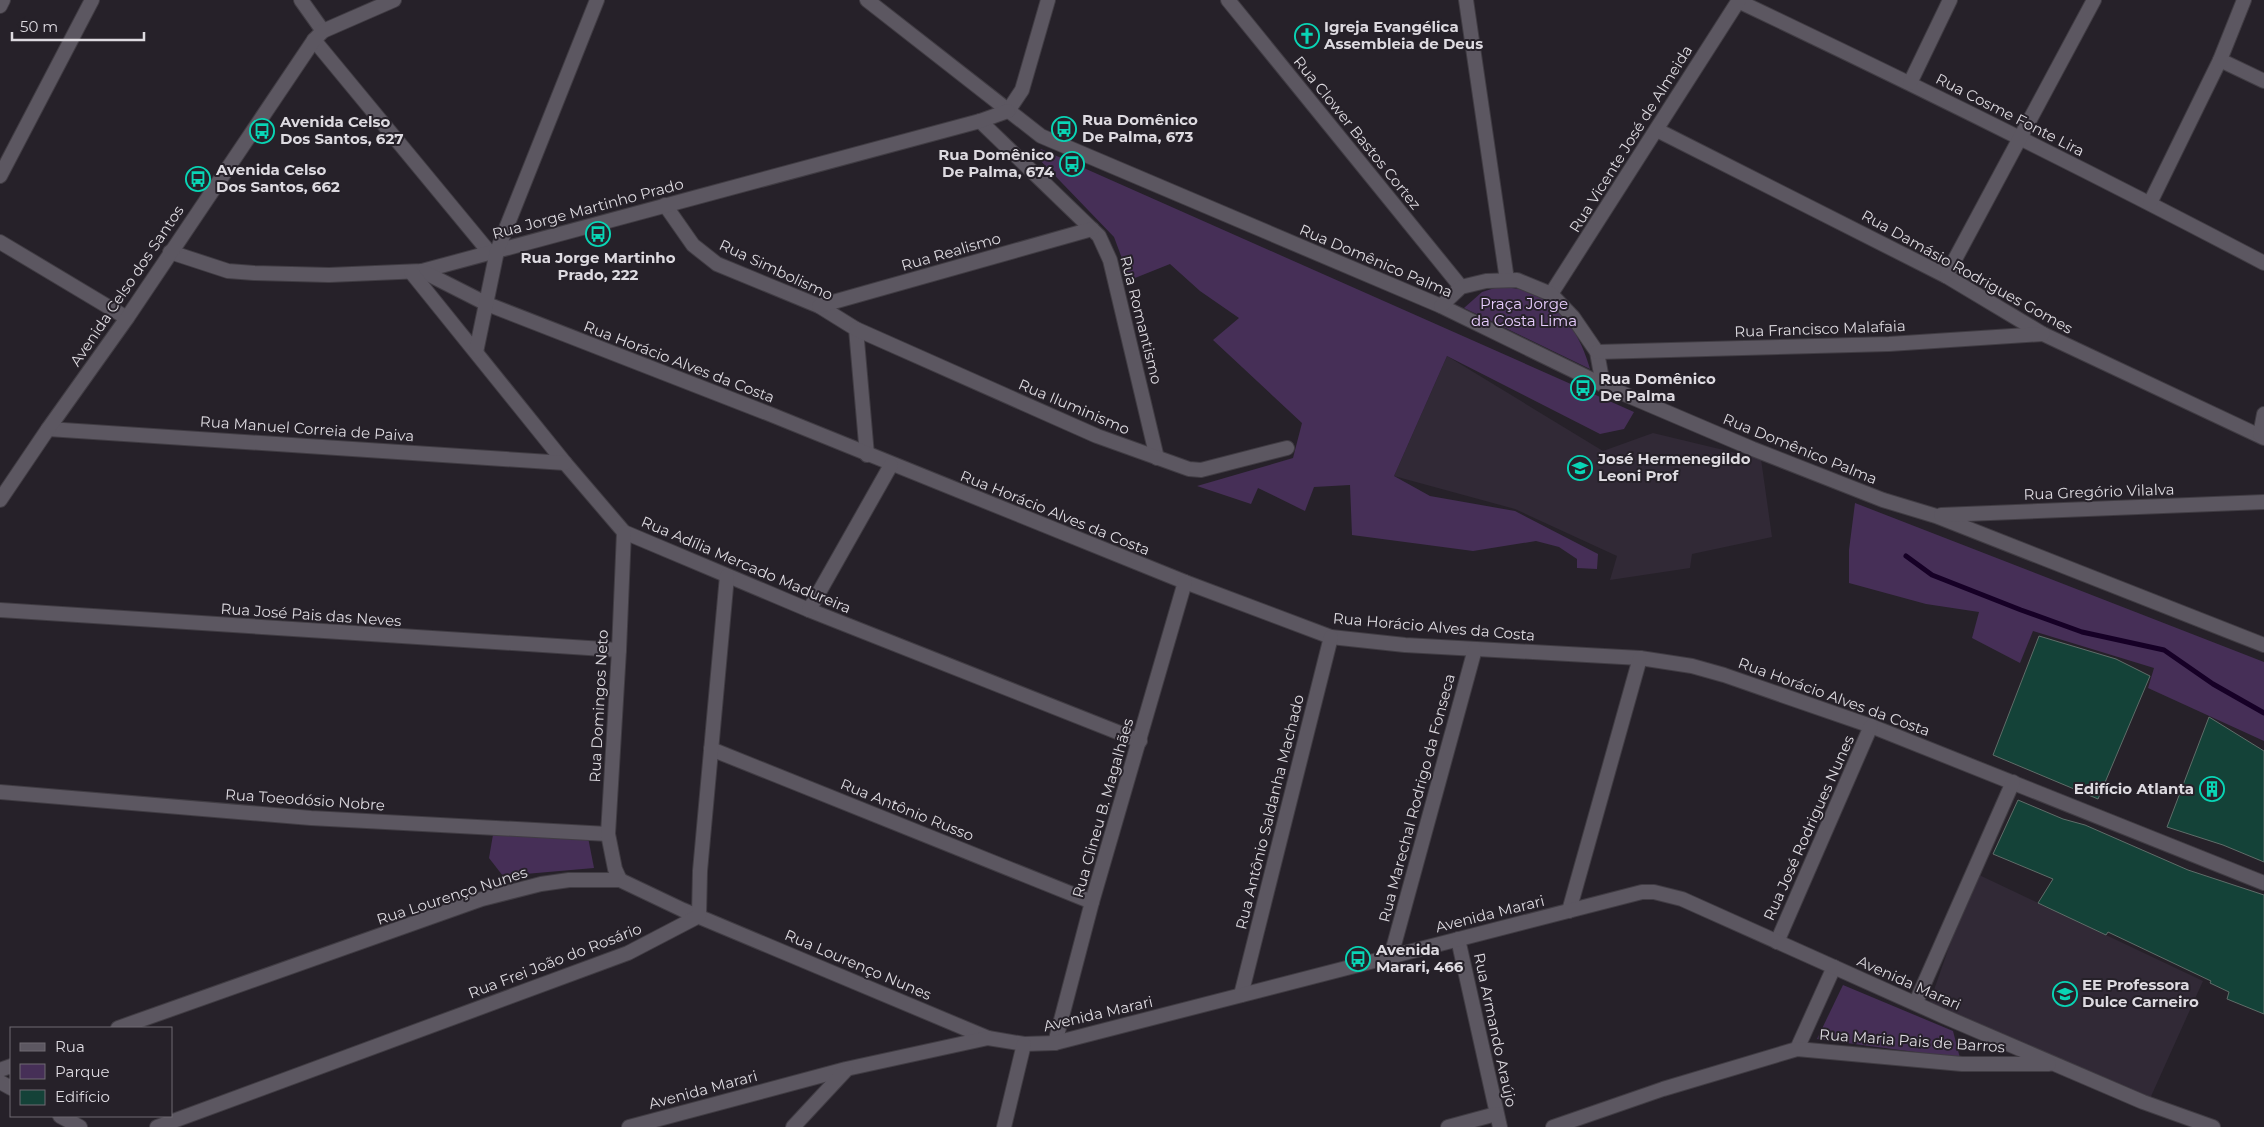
<svg xmlns="http://www.w3.org/2000/svg" width="2264" height="1127" font-family="Montserrat,sans-serif">
	<style>
		.built { fill: #312936 }
		.green { fill: #462f57 }
		.lines { fill: none; stroke-linecap: round; stroke-linejoin: round }
		.stream { stroke: #160026; stroke-width: 5 }
		.building { fill: #144238; stroke: #5f6d69 }
		.minor-casing { stroke: #403c43; stroke-width: 16 }
		.minor { stroke: #5c5761; stroke-width: 14 }
		.labels { text-anchor: middle; stroke-width: 4; stroke-linejoin: round; paint-order: stroke }
		.poi-label { font-size: 15px; font-weight: bold; fill: #dddae0; stroke: #262129; text-anchor: start }
		.street-label { font-size: 15px; fill: #dddae0; stroke: #262129 }
		.park-label { font-size: 15px; fill: #e8cdfe; stroke: #262129 }
	</style>
	<rect width="100%" height="100%" fill="#262129"/>
	<g class="built">
		<polygon points="1447,356 1603,451 1653,433 1761,459 1772,537 1692,554 1690,568 1610,580 1617,556 1515,509 1394,476"/>
		<polygon points="1975,873 2203,981 2148,1103 1928,1007"/>
	</g>
	<g class="green">
		<polygon points="1041,149 1634,412 1624,429 1600,434 1447,356 1394,476 1430,496 1515,511 1598,554 1597,569 1577,568 1577,559 1559,547 1536,541 1473,551 1352,535 1350,485 1314,487 1305,511 1258,488 1251,504 1197,486 1293,458 1302,423 1213,340 1239,318 1200,291 1170,264 1130,280 1114,237 1036,156"/>
		<path d="M1498,287c10,1 21,1 31,4 32,10 53,48 61,78l-126,-61 18,-16z"/>
		<polygon points="1855,503 2264,662 2264,741 2148,688 2154,668 2033,631 2020,663 1972,638 1979,612 1926,604 1849,583 1849,550"/>
		<polygon points="495,823 586,827 594,868 503,876 489,858"/>
		<polygon points="1843,985 1953,1031 1960,1058 1817,1039"/>
	</g>
	<g class="lines">
		<polyline class="stream" points="1906,556 1932,575 2021,610 2082,632 2164,650 2213,684 2264,713"/>
	</g>
	<g class="building">
		<polygon points="2039,636 2116,659 2150,676 2098,799 1993,755"/>
		<polygon points="2209,717 2264,751 2264,862 2223,845 2167,827"/>
		<polygon points="2018,800 2063,819 2085,825 2188,870 2264,895 2264,1014 2227,999 2229,992 2210,983 2211,981 2108,932 2106,935 2038,903 2053,879 1993,854"/>
	</g>
	<g class="lines">
		<defs>
			<g id="minor">
				<polyline points="301,0 323,31"/>
				<polyline points="867,0 1041,136 1441,306 1603,385 1753,449 1883,500 1936,516 2264,645"/>
				<polyline points="1228,0 1461,287"/>
				<polyline points="1466,0 1507,280"/>
				<path d="M1738,1c177,84 353,171 526,262"/>
				<polyline points="0,6 3,0"/>
				<polyline points="314,40 490,253"/>
				<polyline points="2220,60 2264,81"/>
				<polyline points="1910,83 1950,0"/>
				<polyline points="1008,111 1022,90 1048,0"/>
				<polyline points="980,121 1099,236 1110,260 1157,458"/>
				<polyline points="1657,130 1946,276 2043,334 2264,438"/>
				<polyline points="0,176 92,0"/>
				<polyline points="2150,203 2220,60 2244,0"/>
				<polyline points="665,205 693,245 717,264 819,306 856,329 867,455"/>
				<polyline points="0,242 127,318"/>
				<polyline points="170,252 228,271 254,273 329,275 422,271 980,121 1008,111"/>
				<polyline points="422,271 487,304 772,415 1185,582 1331,637 1405,645 1640,658 1692,666 1724,675 1871,726 2264,883"/>
				<polyline points="411,272 565,463 624,532 809,610 1140,741"/>
				<polyline points="1946,276 2094,0"/>
				<polyline points="1551,294 1739,0"/>
				<polyline points="819,306 1092,229"/>
				<polyline points="1441,306 1461,287 1486,281 1517,280 1551,294 1573,317 1597,352 1603,385"/>
				<polyline points="856,329 1097,436 1189,469 1201,470 1287,448"/>
				<polyline points="476,352 497,251 597,0"/>
				<polyline points="1597,352 1889,344 2043,334"/>
				<polyline points="48,429 565,463"/>
				<polyline points="2260,435 2264,414"/>
				<polyline points="0,500 48,429 127,318 314,40 323,31 394,0"/>
				<polyline points="1941,515 2264,502"/>
				<polyline points="0,610 619,650"/>
				<polyline points="809,610 891,465"/>
				<polyline points="711,749 1092,902"/>
				<polyline points="0,792 311,818 608,834"/>
				<polyline points="620,880 615,869 608,834 619,650 624,532"/>
				<polyline points="1569,911 1640,658"/>
				<polyline points="1458,939 1500,1127"/>
				<polyline points="1777,942 1871,726"/>
				<polyline points="1391,956 1475,649"/>
				<polyline points="1241,995 1331,637"/>
				<polyline points="1916,1002 2013,782"/>
				<polyline points="118,1028 482,899 541,884 569,880 620,880 683,910 988,1038"/>
				<polyline points="1055,1043 1092,902 1185,582"/>
				<polyline points="1797,1049 1834,967"/>
				<polyline points="0,1070 11,1066"/>
				<polyline points="0,1082 11,1088"/>
				<polyline points="60,1116 80,1127"/>
				<polyline points="157,1127 628,953 699,916 700,871 727,576"/>
				<polyline points="629,1127 846,1069 988,1038 1024,1044 1055,1043 1642,892 1654,892 1682,899 1943,1016 2143,1102 2213,1127"/>
				<polyline points="793,1127 846,1070"/>
				<polyline points="1004,1127 1024,1044"/>
				<polyline points="1448,1127 1496,1114"/>
				<polyline points="1553,1127 1663,1089 1797,1049 1962,1064 2049,1064"/>
			</g>
		</defs>
		<use href="#minor" class="minor-casing"/>
		<use href="#minor" class="minor"/>
	</g>
	<defs>
		<symbol id="church-ring" viewBox="-11 -11 22 22"><circle r="9.5" fill="#262129" stroke="#09d5b5" stroke-width="1.5"/><path d="M-1.2-6h2.4v3.5h3.3v2.4h-3.3V6h-2.4V-.1h-3.3v-2.4h3.3Z" fill="#09d5b5"/></symbol>
		<symbol id="bus-ring" viewBox="-11 -11 22 22"><circle r="9.5" fill="#262129" stroke="#09d5b5" stroke-width="1.5"/><path d="M-5-6H5V4H4V6H2V4H-2V6H-4V4H-5ZM-3.5-4V0h7V-4ZM-3.5 1.2v1.5H-2V1.2ZM2 1.2v1.5H3.5V1.2Z" fill="#09d5b5"/></symbol>
		<symbol id="school-ring" viewBox="-11 -11 22 22"><circle r="9.5" fill="#262129" stroke="#09d5b5" stroke-width="1.5"/><path d="M0-5L7-2L0 1L-7-2ZM-4 1L0 2.5L4 1V4Q0 6-4 4Z" fill="#09d5b5"/></symbol>
		<symbol id="building-ring" viewBox="-11 -11 22 22"><circle r="9.5" fill="#262129" stroke="#09d5b5" stroke-width="1.5"/><path d="M-4-6H4V6H1V3H-1V6H-4ZM-2.5-4.3h1.7v1.8h-1.7ZM.8-4.3h1.7v1.8H.8ZM-2.5-1h1.7V.8h-1.7ZM.8-1h1.7V.8H.8Z" fill="#09d5b5"/></symbol>
	</defs>
	<g fill-rule="evenodd">
		<use href="#church-ring" x="1293" y="22" width="28" height="28"/>
		<use href="#bus-ring" x="1050" y="115" width="28" height="28"/>
		<use href="#bus-ring" x="248" y="117" width="28" height="28"/>
		<use href="#bus-ring" x="1058" y="150" width="28" height="28"/>
		<use href="#bus-ring" x="184" y="165" width="28" height="28"/>
		<use href="#bus-ring" x="584" y="220" width="28" height="28"/>
		<use href="#bus-ring" x="1569" y="374" width="28" height="28"/>
		<use href="#school-ring" x="1566" y="454" width="28" height="28"/>
		<use href="#building-ring" x="2198" y="775" width="28" height="28"/>
		<use href="#bus-ring" x="1344" y="945" width="28" height="28"/>
		<use href="#school-ring" x="2051" y="980" width="28" height="28"/>
	</g>
	<g class="labels">
		<g class="poi-label">
			<text x="1324" y="32">Igreja Evangélica<tspan x="1324" dy="17">Assembleia de Deus</tspan></text>
			<text x="1082" y="125">Rua Domênico<tspan x="1082" dy="17">De Palma, 673</tspan></text>
			<text x="280" y="127">Avenida Celso<tspan x="280" dy="17">Dos Santos, 627</tspan></text>
			<text x="1054" y="160" text-anchor="end">Rua Domênico<tspan x="1054" dy="17">De Palma, 674</tspan></text>
			<text x="216" y="175">Avenida Celso<tspan x="216" dy="17">Dos Santos, 662</tspan></text>
			<text x="598" y="263" text-anchor="middle">Rua Jorge Martinho<tspan x="598" dy="17">Prado, 222</tspan></text>
			<text x="1600" y="384">Rua Domênico<tspan x="1600" dy="17">De Palma</tspan></text>
			<text x="1598" y="464">José Hermenegildo<tspan x="1598" dy="17">Leoni Prof</tspan></text>
			<text x="2194" y="794" text-anchor="end">Edifício Atlanta</text>
			<text x="1376" y="955">Avenida<tspan x="1376" dy="17">Marari, 466</tspan></text>
			<text x="2082" y="990">EE Professora<tspan x="2082" dy="17">Dulce Carneiro</tspan></text>
		</g>
		<g class="street-label">
			<text transform="translate(2010 115) rotate(27)" y="5">Rua Cosme Fonte Lira</text>
			<text transform="translate(1357 133) rotate(51)" y="5">Rua Clower Bastos Cortez</text>
			<text transform="translate(1631 139) rotate(-58)" y="5">Rua Vicente José de Almeida</text>
			<text transform="translate(588 209) rotate(-15)" y="5">Rua Jorge Martinho Prado</text>
			<text transform="translate(951 252) rotate(-16)" y="5">Rua Realismo</text>
			<text transform="translate(1376 261) rotate(23)" y="5">Rua Domênico Palma</text>
			<text transform="translate(776 270) rotate(25)" y="5">Rua Simbolismo</text>
			<text transform="translate(1967 272) rotate(29)" y="5">Rua Damásio Rodrigues Gomes</text>
			<text transform="translate(127 286) rotate(-56)" y="5">Avenida Celso dos Santos</text>
			<text transform="translate(1141 320) rotate(76)" y="5">Rua Romantismo</text>
			<text transform="translate(1820 329) rotate(-2)" y="5">Rua Francisco Malafaia</text>
			<text transform="translate(679 362) rotate(21)" y="5">Rua Horácio Alves da Costa</text>
			<text transform="translate(1074 407) rotate(23)" y="5">Rua Iluminismo</text>
			<text transform="translate(307 429) rotate(4)" y="5">Rua Manuel Correia de Paiva</text>
			<text transform="translate(1800 449) rotate(22)" y="5">Rua Domênico Palma</text>
			<text transform="translate(2099 492) rotate(-2)" y="5">Rua Gregório Vilalva</text>
			<text transform="translate(1055 513) rotate(22)" y="5">Rua Horácio Alves da Costa</text>
			<text transform="translate(746 565) rotate(23)" y="5">Rua Adília Mercado Madureira</text>
			<text transform="translate(311 615) rotate(4)" y="5">Rua José Pais das Neves</text>
			<text transform="translate(1434 627) rotate(5)" y="5">Rua Horácio Alves da Costa</text>
			<text transform="translate(1834 697) rotate(20)" y="5">Rua Horácio Alves da Costa</text>
			<text transform="translate(599 706) rotate(-87)" y="5">Rua Domingos Neto</text>
			<text transform="translate(1417 798) rotate(-75)" y="5">Rua Marechal Rodrigo da Fonseca</text>
			<text transform="translate(305 800) rotate(4)" y="5">Rua Toeodósio Nobre</text>
			<text transform="translate(1103 808) rotate(-74)" y="5">Rua Clineu B. Magalhães</text>
			<text transform="translate(907 810) rotate(22)" y="5">Rua Antônio Russo</text>
			<text transform="translate(1270 812) rotate(-76)" y="5">Rua Antônio Saldanha Machado</text>
			<text transform="translate(1809 828) rotate(-66)" y="5">Rua José Rodrigues Nunes</text>
			<text transform="translate(452 896) rotate(-18)" y="5">Rua Lourenço Nunes</text>
			<text transform="translate(1490 914) rotate(-14)" y="5">Avenida Marari</text>
			<text transform="translate(555 961) rotate(-21)" y="5">Rua Frei João do Rosário</text>
			<text transform="translate(858 965) rotate(23)" y="5">Rua Lourenço Nunes</text>
			<text transform="translate(1909 983) rotate(24)" y="5">Avenida Marari</text>
			<text transform="translate(1098 1014) rotate(-13)" y="5">Avenida Marari</text>
			<text transform="translate(1495 1030) rotate(78)" y="5">Rua Armando Araújo</text>
			<text transform="translate(1912 1041) rotate(4)" y="5">Rua Maria Pais de Barros</text>
			<text transform="translate(703 1090) rotate(-15)" y="5">Avenida Marari</text>
		</g>
		<g class="park-label">
			<text x="1524" y="309">Praça Jorge<tspan x="1524" dy="17">da Costa Lima</tspan></text>
		</g>
	</g>
	<rect x="10" y="1027" width="162" height="90" fill="#262129" stroke="#6f6b72"/>
	<rect x="20" y="1043" width="25" height="8" fill="#5c5761" stroke="#6f6b72"/>
	<text x="55" y="1052" font-size="15" fill="#dddae0">Rua</text>
	<rect x="20" y="1064" width="25" height="15" fill="#462f57" stroke="#6f6b72"/>
	<text x="55" y="1077" font-size="15" fill="#dddae0">Parque</text>
	<rect x="20" y="1090" width="25" height="15" fill="#144238" stroke="#6f6b72"/>
	<text x="55" y="1102" font-size="15" fill="#dddae0">Edifício</text>
	<path d="M12 32v8h132v-8" fill="none" stroke="#dddae0" stroke-width="2.5"/>
	<text x="20" y="32" font-size="15" fill="#dddae0" stroke="#262129" stroke-width="4" paint-order="stroke">50 m</text>
</svg>
